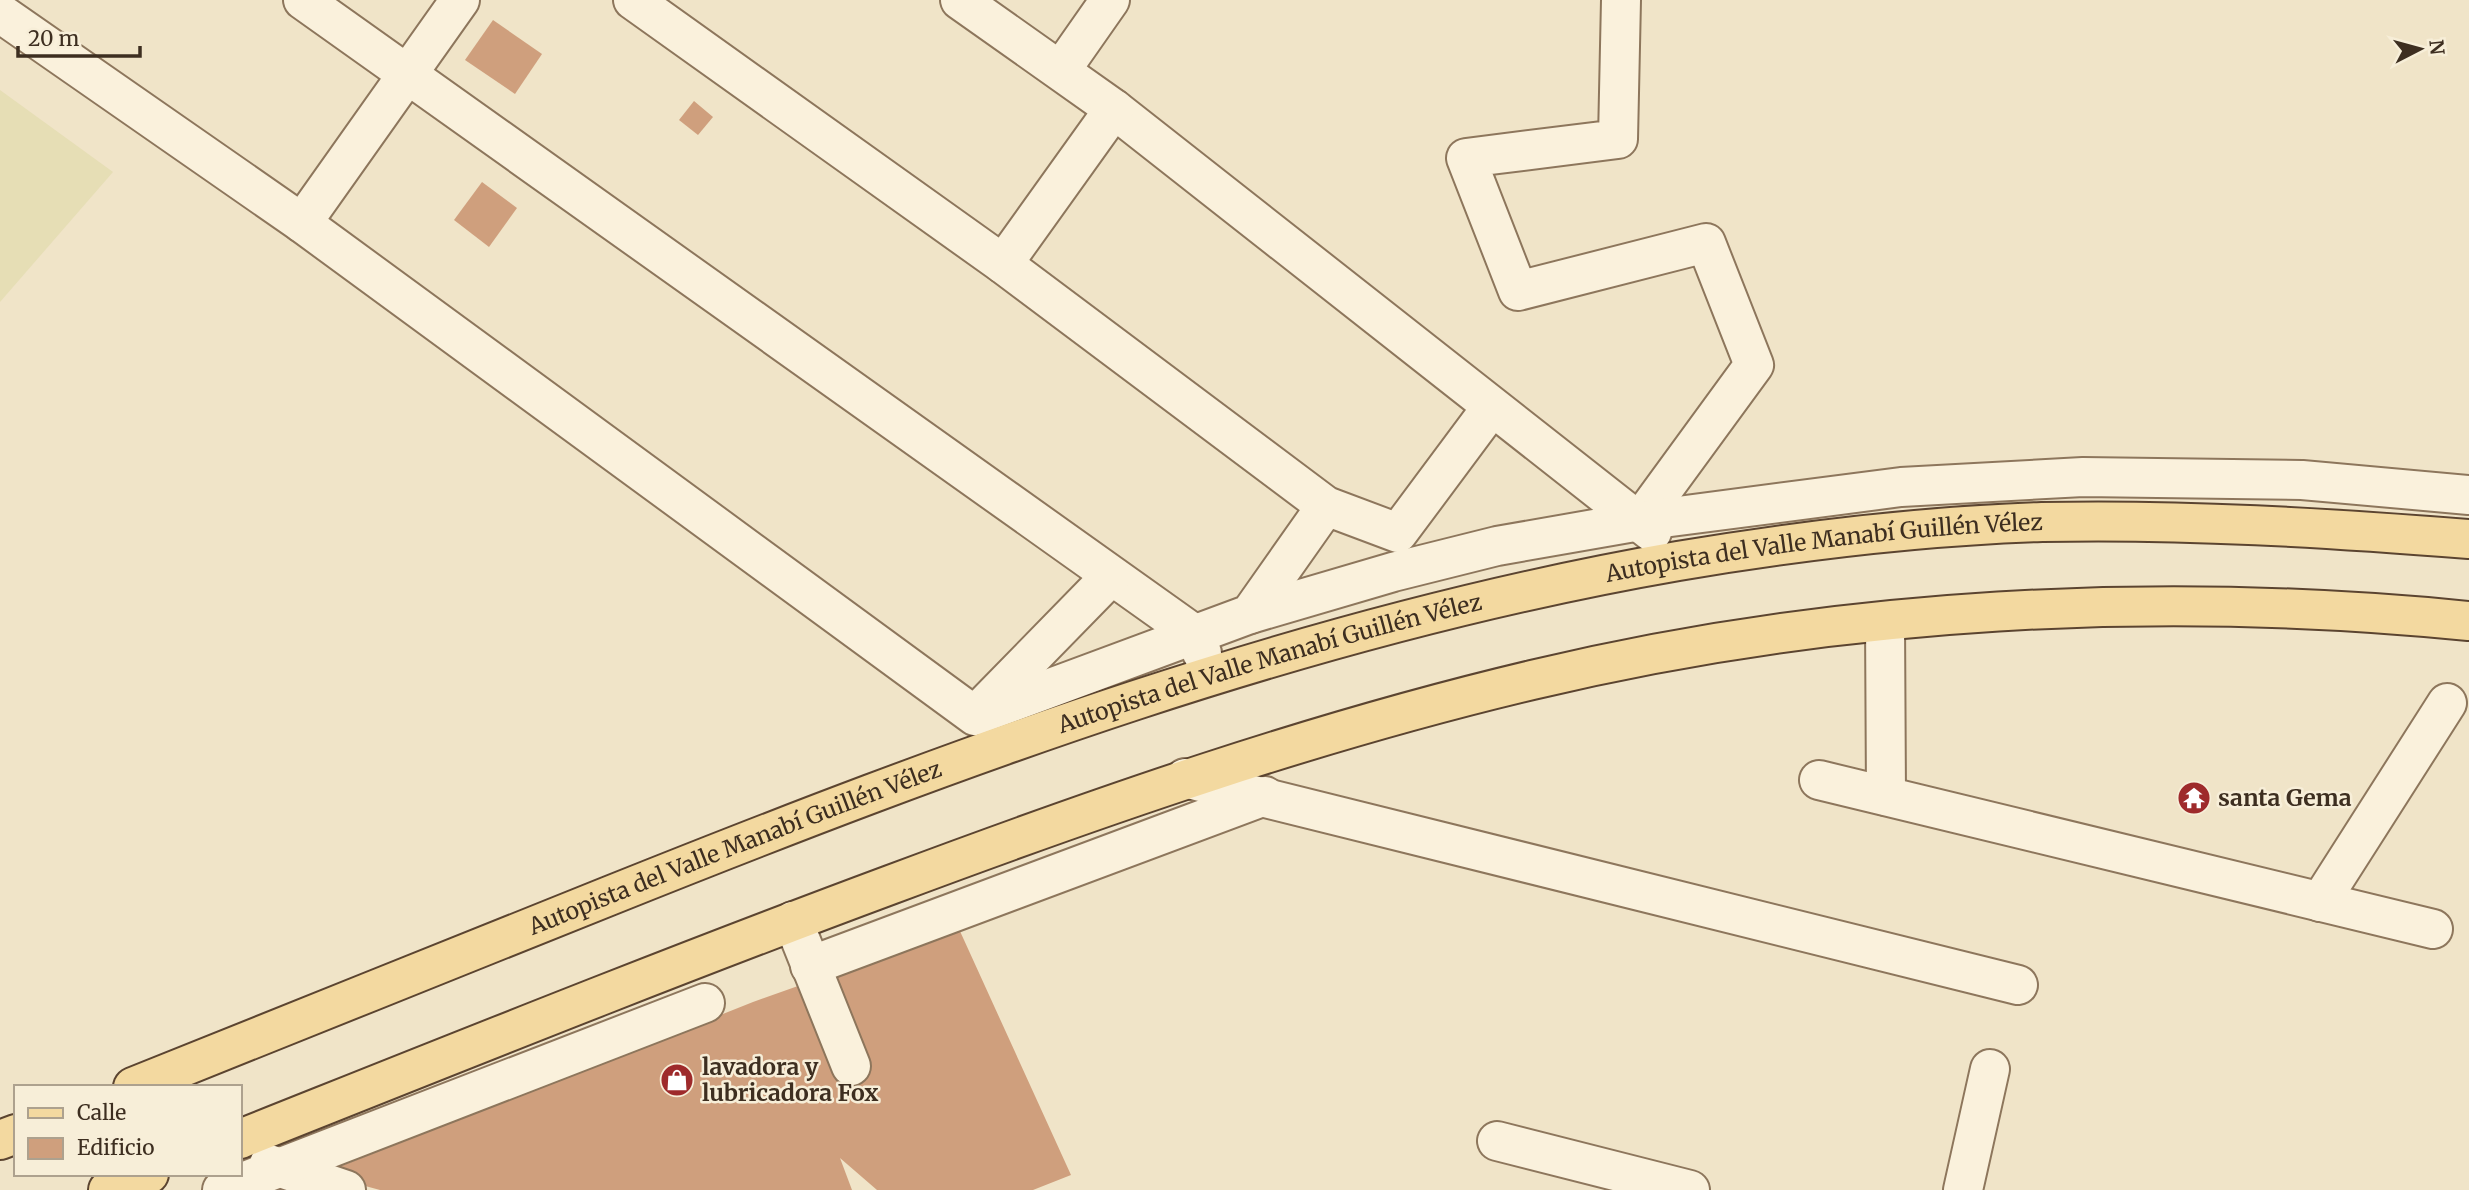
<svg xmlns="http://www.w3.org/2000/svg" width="2469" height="1190" font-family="Merriweather,serif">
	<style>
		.farmland { fill: #e6deb5 }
		.building { fill: #cf9f7d }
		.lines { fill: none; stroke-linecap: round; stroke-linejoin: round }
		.minor-casing { stroke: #8d765c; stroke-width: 42 }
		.major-casing { stroke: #5b4430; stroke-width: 42 }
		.minor { stroke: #faf1dc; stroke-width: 38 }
		.major { stroke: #f3d9a0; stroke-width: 38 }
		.labels { text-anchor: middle; stroke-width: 5; stroke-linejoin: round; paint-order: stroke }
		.street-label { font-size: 23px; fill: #3d2e20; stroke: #f7eed8 }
		.poi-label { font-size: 23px; font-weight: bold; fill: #3d2e20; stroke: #f7eed8; text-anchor: start }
	</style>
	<rect width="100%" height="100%" fill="#f0e4c8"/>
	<polygon class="farmland" points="0,90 113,172 0,302"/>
	<g class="building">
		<polygon points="493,20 542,54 515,94 465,60"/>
		<polygon points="694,101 713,117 698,135 679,120"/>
		<polygon points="482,182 517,208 489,247 454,220"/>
		<polygon points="959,929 1071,1175 1033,1190 877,1190 840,1158 852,1190 380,1190 321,1174 753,1002"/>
	</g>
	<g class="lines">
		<defs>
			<g id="minor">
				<polyline points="303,0 1194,634 1202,653"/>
				<polyline points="633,0 1003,264 1326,506 1398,533 1491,408"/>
				<polyline points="960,0 1114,109 1652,532"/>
				<polyline points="1621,0 1618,139 1466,158 1518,291 1706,243 1754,365 1640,521"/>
				<polyline points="0,13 302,223 975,716 1250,614 1326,506"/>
				<polyline points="1061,70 1110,0"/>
				<polyline points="302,223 460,0"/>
				<polyline points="1003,264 1114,109"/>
				<polyline points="1250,614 1393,572 1497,546 1640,521 1901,487 2083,477 2302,480 2469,495"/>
				<polyline points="1885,621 1886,796"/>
				<polyline points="983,707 1111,576"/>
				<polyline points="1185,778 2018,985"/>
				<polyline points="1819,780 2433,929"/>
				<polyline points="2320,902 2447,703"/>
				<polyline points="793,921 851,1066"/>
				<polyline points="810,966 1265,796"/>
				<polyline points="1497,1141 1690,1190"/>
				<polyline points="269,1164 346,1190"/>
				<polyline points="222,1190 705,1003"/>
				<polyline points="1963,1190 1990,1069"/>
			</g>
			<g id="major">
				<path id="s1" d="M133,1087c159,-64 317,-127 476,-191 347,-139 699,-271 1069,-335 119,-20 244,-35 364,-39 143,-3 285,6 427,17"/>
				<path d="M240,1139c216,-86 432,-173 650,-254 211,-79 423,-153 642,-205 305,-73 626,-90 937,-59"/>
				<polyline points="0,1140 16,1134"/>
				<polyline points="108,1190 149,1174"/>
			</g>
		</defs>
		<use href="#minor" class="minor-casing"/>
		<use href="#major" class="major-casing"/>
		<use href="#minor" class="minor"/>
		<use href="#major" class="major"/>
	</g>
	<defs>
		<symbol id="temple-disc" viewBox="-11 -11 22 22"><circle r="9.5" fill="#9e2a2b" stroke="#f7eed8"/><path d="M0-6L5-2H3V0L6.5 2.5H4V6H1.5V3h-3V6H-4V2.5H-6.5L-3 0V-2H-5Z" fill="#fff"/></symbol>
		<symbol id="shop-disc" viewBox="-11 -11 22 22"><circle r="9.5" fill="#9e2a2b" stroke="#f7eed8"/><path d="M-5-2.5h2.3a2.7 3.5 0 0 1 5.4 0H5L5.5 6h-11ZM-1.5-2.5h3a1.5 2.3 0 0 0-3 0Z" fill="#fff"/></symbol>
	</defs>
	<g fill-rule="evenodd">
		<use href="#temple-disc" x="2175" y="779" width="38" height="38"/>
		<use href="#shop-disc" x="658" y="1061" width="38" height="38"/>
	</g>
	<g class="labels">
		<g class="street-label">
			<text dy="8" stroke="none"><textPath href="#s1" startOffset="1782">Autopista del Valle Manabí Guillén Vélez</textPath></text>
			<text dy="8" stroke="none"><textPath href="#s1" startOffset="1214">Autopista del Valle Manabí Guillén Vélez</textPath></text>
			<text dy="8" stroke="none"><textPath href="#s1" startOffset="648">Autopista del Valle Manabí Guillén Vélez</textPath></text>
		</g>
		<g class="poi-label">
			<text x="2218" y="806">santa Gema</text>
			<text x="702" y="1075">lavadora y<tspan x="702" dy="26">lubricadora Fox</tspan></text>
		</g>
	</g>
	<rect x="14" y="1085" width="228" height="91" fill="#f7eed8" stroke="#ada18e" stroke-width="2"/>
	<rect x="28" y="1108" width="35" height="10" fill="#f3d9a0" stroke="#ada18e" stroke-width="2"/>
	<text x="77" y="1120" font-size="21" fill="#3d2e20">Calle</text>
	<rect x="28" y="1138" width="35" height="21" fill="#cf9f7d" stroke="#ada18e" stroke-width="2"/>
	<text x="77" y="1155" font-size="21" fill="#3d2e20">Edificio</text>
	<g transform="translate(2420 49) rotate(84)" stroke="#f7eed8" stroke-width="5" paint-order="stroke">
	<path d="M0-5L12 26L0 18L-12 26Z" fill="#3d2e20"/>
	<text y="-10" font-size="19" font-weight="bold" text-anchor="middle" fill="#3d2e20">N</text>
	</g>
	<path d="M18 46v10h122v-10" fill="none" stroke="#3d2e20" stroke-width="3.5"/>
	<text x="28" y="46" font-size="21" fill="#3d2e20" stroke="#f7eed8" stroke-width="5" paint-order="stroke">20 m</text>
</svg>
